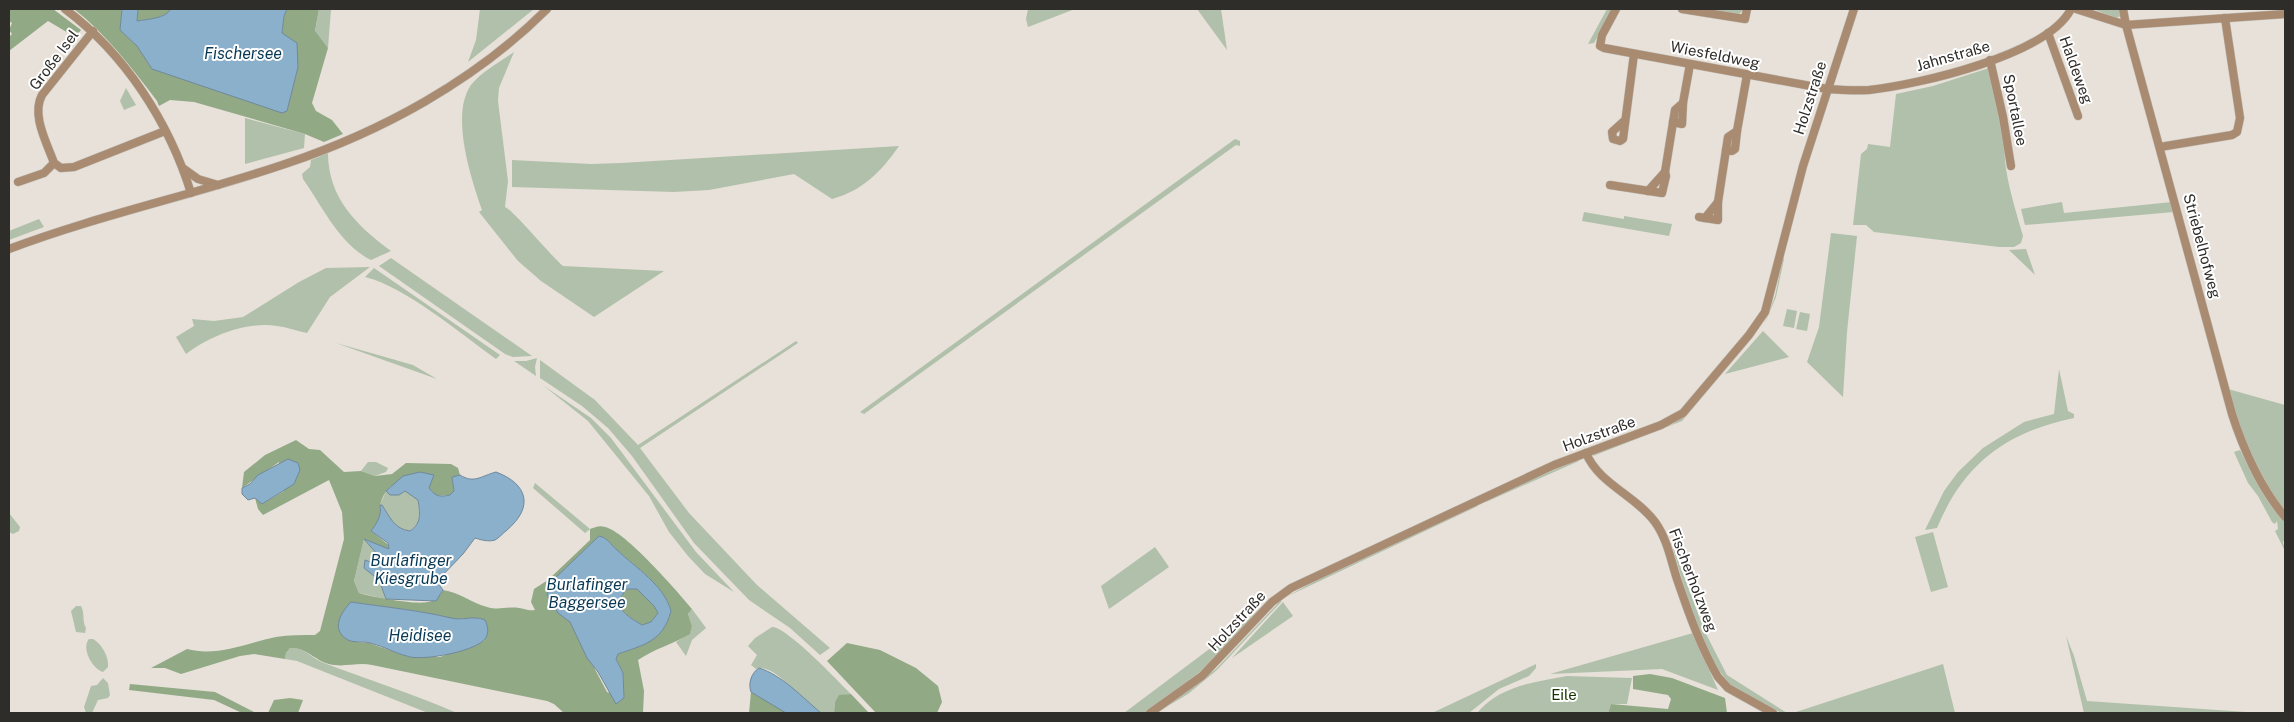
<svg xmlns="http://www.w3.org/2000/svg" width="2294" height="722" font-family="'Public Sans',sans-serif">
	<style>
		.green { fill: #b1c0aa }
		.forest { fill: #92a986; fill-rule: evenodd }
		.water { fill: #8bb0cb; stroke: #6f899b; fill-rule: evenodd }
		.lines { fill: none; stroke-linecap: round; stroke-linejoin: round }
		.minor-casing { stroke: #c2bdb6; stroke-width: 9 }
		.minor { stroke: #a88b70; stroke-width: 8 }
		.labels { text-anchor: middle; stroke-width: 4; stroke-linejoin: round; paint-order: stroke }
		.street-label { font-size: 15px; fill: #2f2d2a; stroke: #fff }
		.park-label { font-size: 15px; fill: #143200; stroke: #fff }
		.water-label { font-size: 16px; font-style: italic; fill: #093854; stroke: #fff }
	</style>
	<rect width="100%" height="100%" fill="#e7e1d9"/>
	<g class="green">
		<polygon points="319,9 331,9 328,48 315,32"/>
		<polygon points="480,9 534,9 468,62 476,40"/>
		<polygon points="1028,9 1075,9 1028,27 1026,19"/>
		<polygon points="1197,9 1221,9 1227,50"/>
		<polygon points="1607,9 1613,9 1594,43 1588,44"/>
		<polygon points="1705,9 1745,9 1736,16"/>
		<polygon points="2093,9 2120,9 2121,16 2116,18"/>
		<path d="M514,52l-15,36 -1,13 10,80 -3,26c7,2 46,49 58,59l101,5 -70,46 -53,-36 -23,-20 -39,-49 3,-2c-11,-32 -32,-95 -11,-125 10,-13 30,-24 43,-33z"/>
		<path d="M1989,68l17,75c-6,20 11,71 17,93l-2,7 -7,4h-15l-125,-15 -8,-7h-13l8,-71 6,-5 1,-5 22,3 6,-53 37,-8z"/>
		<polygon points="126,88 136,105 124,110 120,101"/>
		<polygon points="245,118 305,134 304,148 245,164"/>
		<polygon points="1235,139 1240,141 1240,146 1236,145 864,414 860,412"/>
		<path d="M899,146c-18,26 -37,45 -67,53l-38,-25 -85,16 -35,2 -162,-5v-27l79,4 30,-1z"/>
		<path d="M328,153c0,45 29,73 63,98l-20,9c-31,-15 -49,-54 -68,-81l-1,-5 8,-7 1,-7z"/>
		<polygon points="2062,202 2064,213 2172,202 2174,212 2025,225 2021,209"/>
		<polygon points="1584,212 1624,219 1624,216 1672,224 1669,236 1582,221"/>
		<polygon points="39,219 44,227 9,240 9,231"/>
		<polygon points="1831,233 1857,236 1847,332 1843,397 1807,362 1819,327"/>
		<polygon points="2026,249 2035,275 2009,250"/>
		<polygon points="391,258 532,356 513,357 505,354 379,266"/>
		<polygon points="1781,258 1784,259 1776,297 1764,325 1775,296 1782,263"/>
		<path d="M370,267l-40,30 -23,36c-10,-2 -20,-6 -30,-7 -30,-5 -68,10 -91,28l-10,-17 18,-11 -2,-7 22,2 29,-4 56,-35 27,-14z"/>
		<path d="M374,268l126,87 -4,4c-35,-25 -90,-72 -131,-82z"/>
		<polygon points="1787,309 1797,311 1794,328 1783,326"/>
		<polygon points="1800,312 1810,314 1807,331 1796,329"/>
		<polygon points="1763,331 1789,357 1725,374"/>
		<polygon points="796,341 798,343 640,448 689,513 757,585 830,648 820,655 790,628 749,600 694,543 632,456 608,428 582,406 540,378 540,360 595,400 638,445"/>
		<polygon points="336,343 413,365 437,379"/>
		<polygon points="537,358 535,367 536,376 514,361 526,361"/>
		<path d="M2059,369l9,42 6,3v4c-67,14 -110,45 -137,110l-12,2 19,-39 14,-19 25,-24 41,-26 30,-8z"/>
		<polygon points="1710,384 1712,385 1682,421 1593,456 1595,453 1673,424 1687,414"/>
		<polygon points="544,386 591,418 611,438 696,552 734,592 705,574 688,556 669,532 649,496 588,421"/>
		<path d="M2228,389l57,16v105c-30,-36 -43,-77 -57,-121z"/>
		<path d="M2240,450c13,26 25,50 45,71v18l-2,3 2,9 -10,-20 3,-2 -1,-8 -2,3 -3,-2 -14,-26 -10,-13 -14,-31z"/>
		<polygon points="1576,460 1579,461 1486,502 1487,500"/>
		<polygon points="368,462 376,462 388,468 386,472 375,476 361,471"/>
		<polygon points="535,483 590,529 585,533 533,488"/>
		<path d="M405,490l13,10 2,21 -10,10c-16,-2 -20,-14 -28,-26h-2l6,-14 4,4h9z"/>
		<polygon points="1476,505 1478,506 1286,597 1317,580"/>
		<polygon points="9,513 20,527 19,531 13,534 9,532"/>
		<polygon points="1933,532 1948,587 1931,592 1915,537"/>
		<polygon points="364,539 377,554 378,559 373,563 386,599 359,593 354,581"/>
		<path d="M1671,542l34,90 22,43 60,38c-10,0 -18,-6 -28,-11 -10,-5 -21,-10 -29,-18 -27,-28 -48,-104 -59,-142z"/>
		<polygon points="1155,547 1169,567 1109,609 1101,586"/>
		<polygon points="1273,595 1219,655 1196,675 1144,713 1124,713 1248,620"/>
		<polygon points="1280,601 1282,601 1217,670 1188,694 1156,713 1216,669"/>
		<polygon points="1283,602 1293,616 1232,658"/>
		<path d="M76,606h5c4,7 1,16 5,22l-1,5 -9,-1 -5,-21z"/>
		<polygon points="692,609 706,628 692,640 686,656 676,642 690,633 692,626 688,614"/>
		<path d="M772,627c15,0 66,54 79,67l-12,2 -4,6 -1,11c-4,0 -9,1 -12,0 -17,-5 -46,-52 -66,-44l-5,-4 6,-10 -9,-9 7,-8z"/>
		<polygon points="1693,633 1718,690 1662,669 1550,674"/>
		<polygon points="2066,636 2074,656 2087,701 2261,713 2084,713"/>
		<path d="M89,639h4c9,5 16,18 15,28l-5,5c-11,-3 -22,-24 -14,-33z"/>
		<path d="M290,648c15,-1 21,10 34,15 45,17 89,31 133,50h-29l-131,-52 -12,-2 1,-6z"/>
		<polygon points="1536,664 1536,668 1529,676 1499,689 1469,713 1432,713"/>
		<polygon points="1943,664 1955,713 1792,713 1796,712"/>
		<path d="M1567,676l65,2 -5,26h-16l-3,9h-131c23,-27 57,-31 90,-37z"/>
		<polygon points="103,678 108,683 110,695 108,698 98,700 92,713 86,713 84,707 91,686 97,685"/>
	</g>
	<g class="forest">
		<polygon points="9,9 53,9 81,30 75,37 48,21 9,51 9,37 12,34 9,30 12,23 9,21"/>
		<path d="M74,9h48l-2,21 17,16 15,23 130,-36 2,-17 3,-7h32l-4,22 13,17 -16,55 4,8 16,9 11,14 -19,8 -19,-8 -111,-32 -24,-2 -11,6 -2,-5c-25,-33 -51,-67 -83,-92z"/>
		<path d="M138,9h33c-6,10 -23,10 -34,12z"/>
		<path d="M296,440l13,9 11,1 24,22 17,-1 14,5 17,-2 14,-11 45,1 7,4 2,7 -8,2 2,14 -4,4 -14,1 -7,-8 1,-5c-22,-2 -41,-6 -49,19 -2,6 0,1 0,8 0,8 -6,15 -10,21l19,15 -2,3h-3l-21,-10 -10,42 5,12c14,4 55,12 69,9 7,-1 12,-6 15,-12 16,2 29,13 44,17 12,4 21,-1 32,1 7,1 9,3 16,2l-4,-8 3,-13 14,-9 42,-40v-11c5,-2 10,-4 15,-2 20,4 73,65 87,82l-4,5 4,12 -2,8c-17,10 -36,15 -52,26l6,31 -1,22h-79l-10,-9 -7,-3 -175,-36c-15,-3 -29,3 -43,-1 -15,-4 -23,-17 -39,-16l-4,5 -1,6 -31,-5 -14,2 -59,18 -16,-6h-14l36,-19c30,8 59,-6 89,-12 13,-2 26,-2 39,-2l5,-4 24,-92 -2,-27 -13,-32 -66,35 -5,-6 -3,-11 7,6 22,-13 -5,-29 -37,26 2,-16 21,-17zM599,536c9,2 11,8 18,14 19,18 47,35 54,61 -7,29 -28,34 -53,43l-2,5 7,14 1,25 -17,-6 -37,-70 -4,-54zM351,602c33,5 68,8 99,16 12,3 24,-3 35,2l2,14 -3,7 -44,16h-31l-40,-14 -12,-1z"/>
		<path d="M627,589h10l17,17 4,7 -7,9 -9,3c-15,-9 -31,-18 -15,-36z"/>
		<polygon points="847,643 880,650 916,668 938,686 942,702 937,713 876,713 827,661"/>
		<polygon points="1650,674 1672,678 1725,698 1727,713 1608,713 1611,704 1668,709 1671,699 1668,695 1633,689 1633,676"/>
		<polygon points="130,684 215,692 256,713 242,713 214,700 129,690"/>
		<polygon points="751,692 786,712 786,713 749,713"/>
		<polygon points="851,694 869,713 834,713 835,702 839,695"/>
		<polygon points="290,698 303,700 298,713 268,713 274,700"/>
	</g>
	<g class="water">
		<path d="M122,9h16l-1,12c11,-2 28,-2 34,-12h116l-3,7 -2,17 15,10 1,24 -11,44 -5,2 -130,-44 -15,-23 -17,-16z"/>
		<polygon points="288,459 298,463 300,470 294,484 262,504 255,498 248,500 242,494 242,488 250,484 258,475"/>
		<path d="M420,472l14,3 -5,13c7,9 11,9 21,7l4,-4 -2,-14 8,-2c14,9 21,1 36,-3 32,12 38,35 11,58 -4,3 -8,8 -12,10 -6,2 -14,0 -20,-2l-12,16 -23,24v8l3,4 -7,11 -50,-2 -7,-19 -15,-12 1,-8 8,3 5,-4 -1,-5 -13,-15 25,10 -1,-6 -17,-12c6,-8 11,-16 9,-26h2c8,12 12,24 28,26 12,-8 10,-18 8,-31l-13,-9 -6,4h-9l-4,-4 17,-15z"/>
		<path d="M599,536c9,2 11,8 18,14 19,18 47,35 54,61 -8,31 -28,34 -53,43l-2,5 7,14 1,25 -8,6 -18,-32 -11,-14 -17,-36 -12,-9 -11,-18 3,-12zM627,589h10l17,17 4,7 -7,9 -9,3c-15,-9 -32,-18 -15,-36z"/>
		<path d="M351,602c33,5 67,8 100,16 11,3 23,-3 34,2 3,6 5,15 -2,21 -13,11 -56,19 -73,16 -14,-3 -26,-11 -40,-14 -7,-2 -16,0 -22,-3 -18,-10 -7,-28 3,-38z"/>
		<path d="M759,668c23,7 44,30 62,45h-35l-35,-21c-3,-8 0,-19 8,-24z"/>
	</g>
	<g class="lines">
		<defs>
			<g id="minor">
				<path d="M65,9c60,45 104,113 126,184"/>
				<path d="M1616,9l-14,26 -2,11 4,2 223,41c14,1 28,2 42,1 48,-5 179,-35 202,-81"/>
				<polyline points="1682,9 1745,19 1747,9"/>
				<polyline points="2076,9 2126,25 2285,14"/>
				<path d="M2123,9l3,16 106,389c12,37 28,73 53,103"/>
				<path d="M93,31l-51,64c-11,20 5,48 12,68l7,5 13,-1 91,-36"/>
				<polyline points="2048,33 2078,116"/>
				<polyline points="1990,60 2003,117 2011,166"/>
				<polyline points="1623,122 1612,132 1613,139 1620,141 1623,139 1634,54"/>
				<polyline points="1673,122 1682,124 1683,103"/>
				<polyline points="2160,147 2232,135 2237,132 2240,118 2225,18"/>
				<polyline points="1726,150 1732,151 1735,149 1737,131"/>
				<polyline points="184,169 198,179 218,185"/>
				<polyline points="18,182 44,173 54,163"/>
				<polyline points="1610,185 1662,193 1666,176 1665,172"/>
				<polyline points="1648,191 1665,172 1675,110 1683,103 1690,64"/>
				<polyline points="1699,217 1705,218 1718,202 1728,137 1737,131 1747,75"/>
				<polyline points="1705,218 1718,220 1718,202"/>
				<path d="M9,249c90,-34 185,-54 276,-85 96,-32 190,-83 262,-155"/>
				<path d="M1586,453c13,31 49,42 69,69 13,18 16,40 23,60 11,32 23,66 40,95l10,11 45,25"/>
				<polyline points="1150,713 1202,676 1272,602 1291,588 1554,465 1661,425 1683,413 1749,335 1765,312 1803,166 1854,9"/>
			</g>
		</defs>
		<use href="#minor" class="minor-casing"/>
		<use href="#minor" class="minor"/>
	</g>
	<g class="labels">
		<g class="street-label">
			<text transform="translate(1715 55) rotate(11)" y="5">Wiesfeldweg</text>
			<text transform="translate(1953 56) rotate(-16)" y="5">Jahnstraße</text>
			<text transform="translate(54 60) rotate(-53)" y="5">Große Isel</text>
			<text transform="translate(2076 70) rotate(70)" y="5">Haldeweg</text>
			<text transform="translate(1810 98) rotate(-72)" y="5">Holzstraße</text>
			<text transform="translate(2015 110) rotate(79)" y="5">Sportallee</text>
			<text transform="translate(2202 246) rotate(75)" y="5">Striebelhofweg</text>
			<text transform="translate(1599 434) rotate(-20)" y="5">Holzstraße</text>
			<text transform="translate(1693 580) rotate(69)" y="5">Fischerholzweg</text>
			<text transform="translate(1237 621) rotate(-47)" y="5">Holzstraße</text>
		</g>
		<g class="park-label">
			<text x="1564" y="700">Eile</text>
		</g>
		<g class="water-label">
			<text x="243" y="59">Fischersee</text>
			<text x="411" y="566">Burlafinger<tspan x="411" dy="18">Kiesgrube</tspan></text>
			<text x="587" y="590">Burlafinger<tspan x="587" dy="18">Baggersee</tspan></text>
			<text x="420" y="641">Heidisee</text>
		</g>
	</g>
	<rect width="2294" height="722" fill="none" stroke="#2f2d2a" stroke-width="20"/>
</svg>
